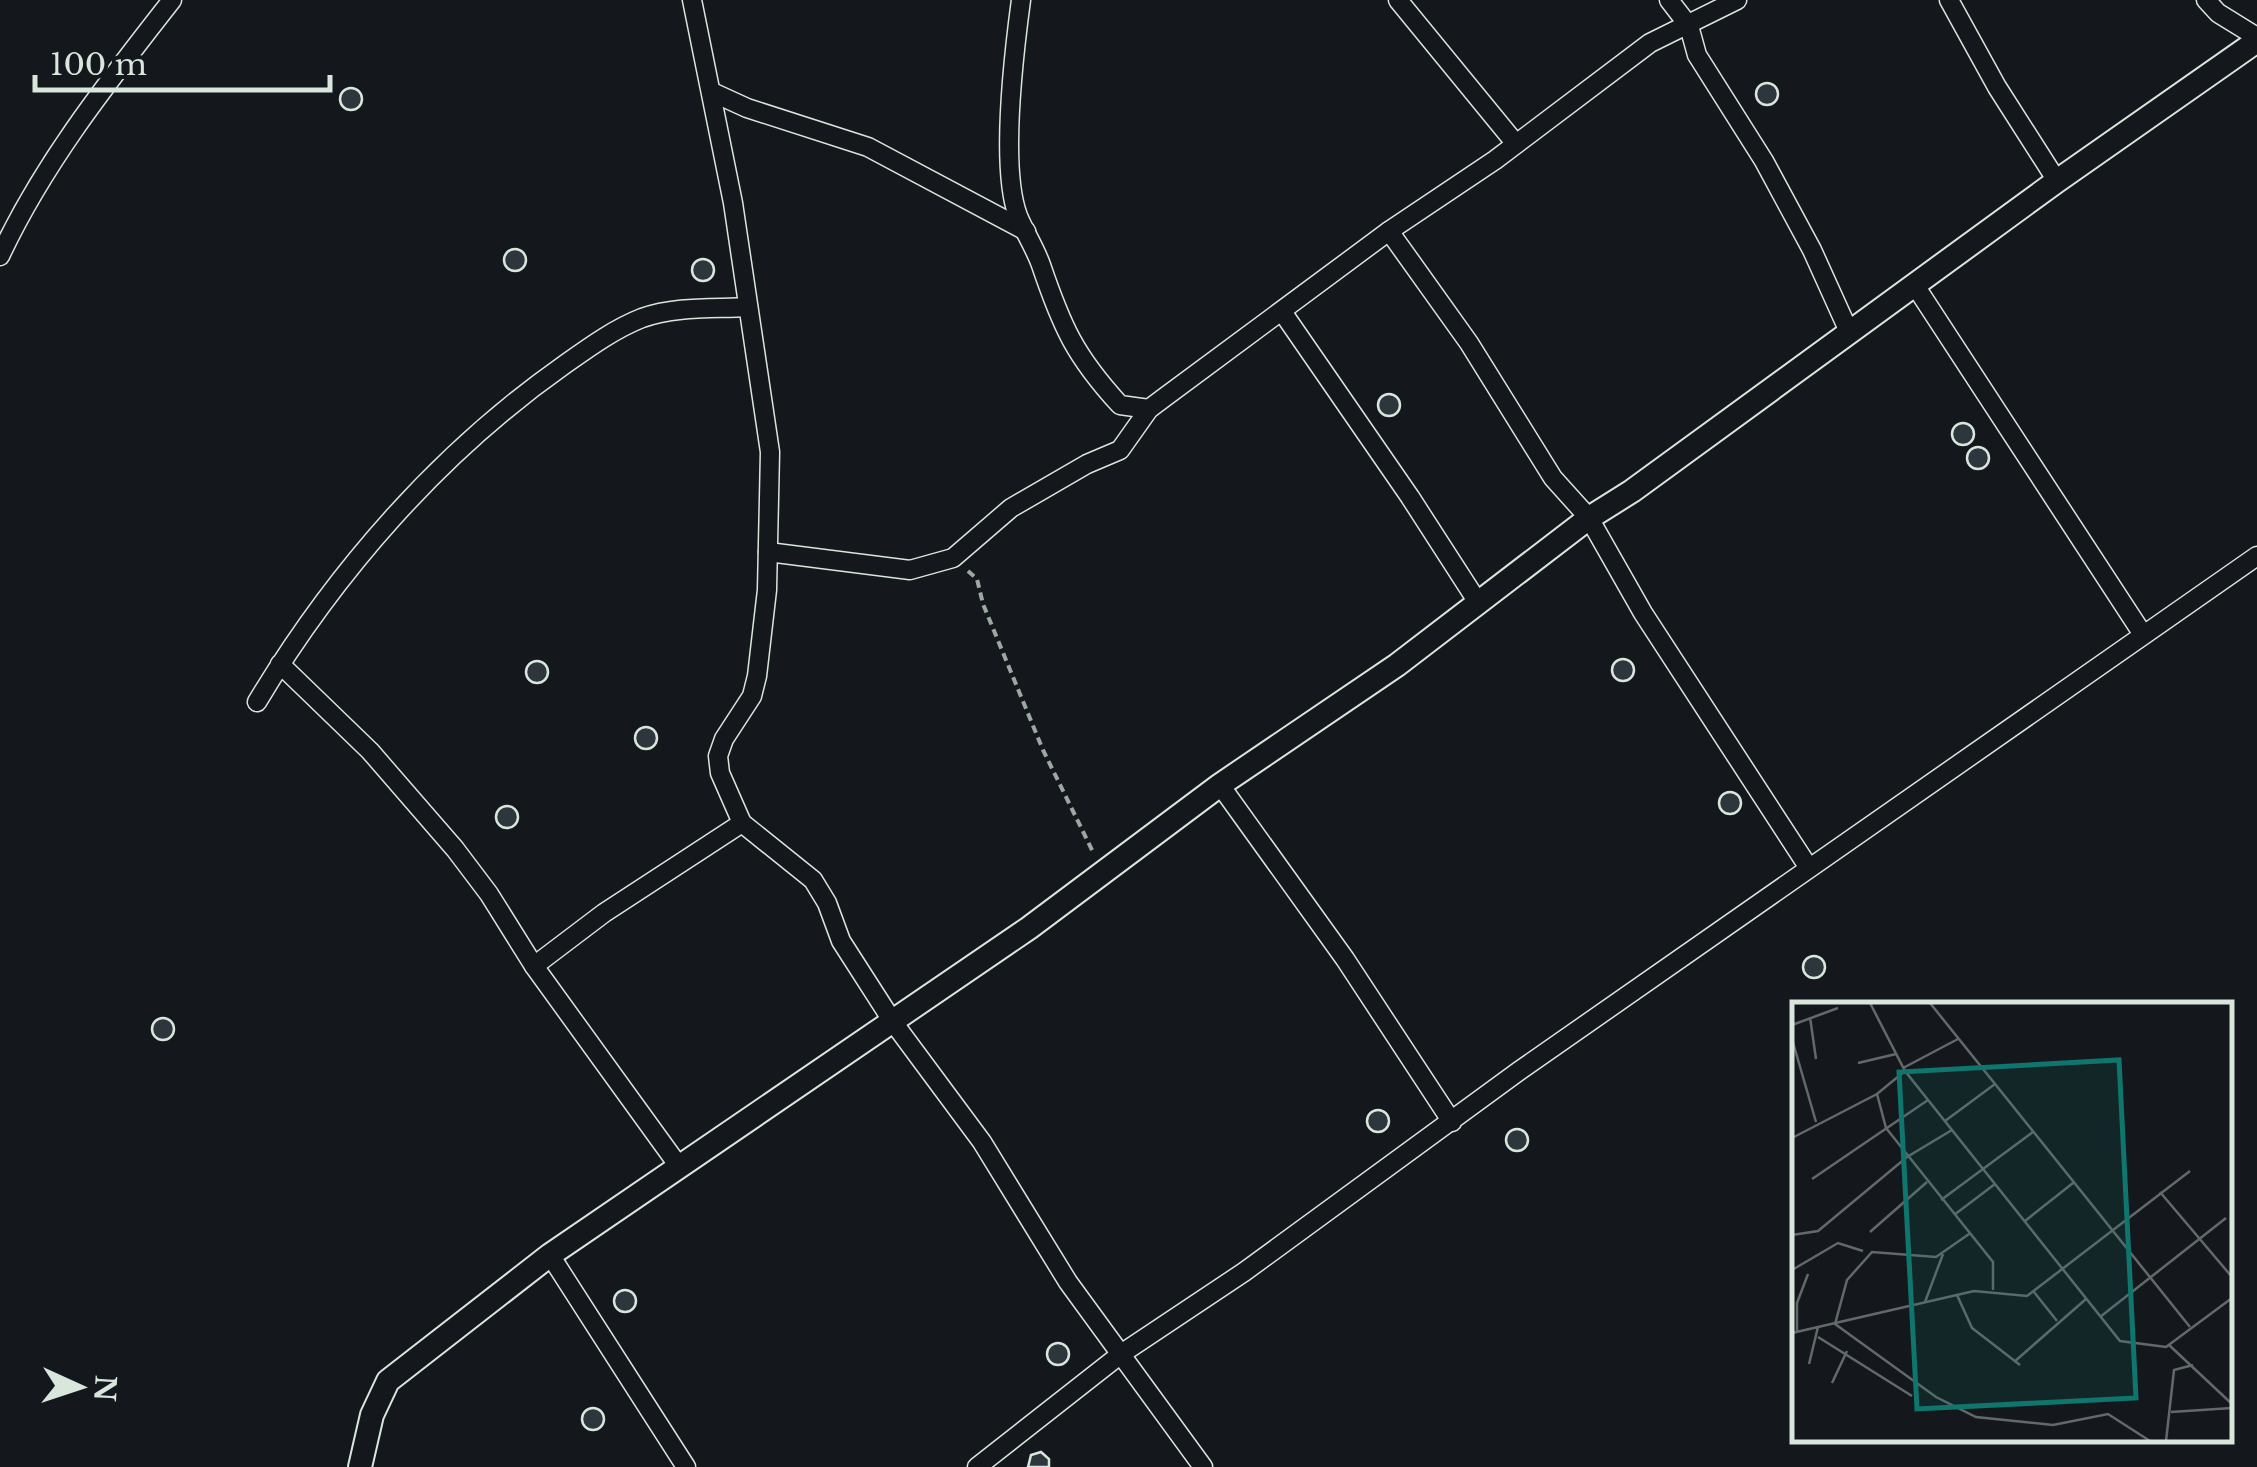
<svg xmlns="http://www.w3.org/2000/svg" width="2257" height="1467" font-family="'Libre Baskerville',serif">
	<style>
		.building { fill: #2c363c; stroke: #d8e6dc; stroke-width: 2.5 }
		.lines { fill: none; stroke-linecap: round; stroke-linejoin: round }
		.minor-casing { stroke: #d8e6dc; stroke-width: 21 }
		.tertiary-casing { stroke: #d8e6dc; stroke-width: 26 }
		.path { stroke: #9da8a2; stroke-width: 4; stroke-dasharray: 8 5; stroke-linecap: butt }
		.minor { stroke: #14181c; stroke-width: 18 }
		.tertiary { stroke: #14181c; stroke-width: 22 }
		.inset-road { fill: none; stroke: #626a69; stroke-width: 2.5 }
		.view { fill: #0f766e; fill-opacity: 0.15; stroke: #0f766e; stroke-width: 5 }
		.inset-edge { fill: none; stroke: #d8e6dc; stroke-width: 5 }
	</style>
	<rect width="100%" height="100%" fill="#14181c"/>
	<g class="building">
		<circle cx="1767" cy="94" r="11"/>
		<circle cx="351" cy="99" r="11"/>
		<circle cx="515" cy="260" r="11"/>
		<circle cx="703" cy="270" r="11"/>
		<circle cx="1389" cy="405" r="11"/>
		<circle cx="1963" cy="434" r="11"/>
		<circle cx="1978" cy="458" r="11"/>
		<circle cx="1623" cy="670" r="11"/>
		<circle cx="537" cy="672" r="11"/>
		<circle cx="646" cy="738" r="11"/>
		<circle cx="1730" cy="803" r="11"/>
		<circle cx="507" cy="817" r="11"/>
		<circle cx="1814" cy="967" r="11"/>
		<circle cx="163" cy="1029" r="11"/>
		<circle cx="1378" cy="1121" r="11"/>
		<circle cx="1517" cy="1140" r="11"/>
		<circle cx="625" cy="1301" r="11"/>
		<circle cx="1058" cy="1354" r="11"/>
		<circle cx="593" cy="1419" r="11"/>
		<polygon points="1041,1452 1049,1459 1049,1467 1028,1467 1031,1455"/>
	</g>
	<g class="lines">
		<defs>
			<g id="minor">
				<polyline points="692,0 733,203 770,452 767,590 757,676 752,696 724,739 718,756 720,773 742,823 813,880 827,903 841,941 893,1022 982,1142 1068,1282 1203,1467"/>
				<path d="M1021,0c-7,52 -21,168 -3,216 7,17 17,32 23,49 21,62 34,91 79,140l29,4"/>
				<polyline points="1398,0 1516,144"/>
				<polyline points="1669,0 1689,26 1697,55 1764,161 1812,250 1850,334"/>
				<polyline points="1949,0 1997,87 2057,181"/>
				<polyline points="2206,0 2218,13 2257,37"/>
				<polyline points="712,92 747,108 868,147 1026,231"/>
				<polyline points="1389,231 1469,343 1553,478 1589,518 1643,613 1809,868"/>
				<path d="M0,256c44,-94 108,-174 172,-256"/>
				<polyline points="1916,287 2142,633"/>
				<polyline points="1283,313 1410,497 1479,604"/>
				<polyline points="768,552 910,570 953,558 1011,508 1087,464 1120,450 1149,409 1165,397 1389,231 1495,160 1650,43 1737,0"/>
				<polyline points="280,664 370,751 455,849 489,894 534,966 678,1165"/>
				<path d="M257,702c78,-130 182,-249 307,-337 24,-17 50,-36 78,-47 34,-12 71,-9 106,-11"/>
				<polyline points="1220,785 1345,959 1452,1122"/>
				<polyline points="534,966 604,913 742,823"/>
				<polyline points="550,1255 686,1467"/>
				<polyline points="977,1467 1121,1354 1244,1272 1519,1071 2257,556"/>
			</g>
			<polyline id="tertiary" points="360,1467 372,1415 388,1381 550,1255 1029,928 1220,785 1397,665 1589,518 1632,491 2057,181 2257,41"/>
		</defs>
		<use href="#minor" class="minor-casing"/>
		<use href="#tertiary" class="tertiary-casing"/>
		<polyline class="path" points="968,571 977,579 983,604 1043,750 1094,854"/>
		<use href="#minor" class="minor"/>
		<use href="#tertiary" class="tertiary"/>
	</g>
	<g transform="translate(1792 1002)">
		<rect width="440" height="440" fill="#14181c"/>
		<path class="inset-road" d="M78,1l35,68 215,270 46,6 66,-49M138,1l260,324M18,15l6,42M0,23l46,-17M0,37l24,83M66,61l38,-9M111,66l55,-29M85,92l9,34 107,134v28M153,119l50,-37M0,136l85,-44 28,-23M20,177l116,-79M368,190l72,85M149,198l92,-68M162,213l41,-31M233,219l48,-38M78,230l57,-50M177,232l-33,23 -64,-5 -25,28 -12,44 101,73 40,20 77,8 55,-11 42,27M0,233l26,-4 89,-74 45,-27M0,268l46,-27 25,8M242,290l23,29M165,293l15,33 48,37M133,300l18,-48M308,315l126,-99M5,329v-28l11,-29M0,331l182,-42 53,5 163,-125M26,335l94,59M377,343l63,59M222,360l72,-63M17,362l9,-37M40,381l15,-32M379,410l61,-4M374,439l8,-71 19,-5"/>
		<path class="view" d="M327,58l17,338 -219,11 -18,-337z"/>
		<rect width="440" height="440" class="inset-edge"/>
	</g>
	<g transform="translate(80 1387) rotate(93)" stroke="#14181c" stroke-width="8" paint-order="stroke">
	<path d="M0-8L18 38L0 25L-18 38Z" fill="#d8e6dc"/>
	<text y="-15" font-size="28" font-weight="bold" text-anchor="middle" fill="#d8e6dc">N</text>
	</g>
	<path d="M35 75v15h295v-15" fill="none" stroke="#d8e6dc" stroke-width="5"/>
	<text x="50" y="75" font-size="30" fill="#d8e6dc" stroke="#14181c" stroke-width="8" paint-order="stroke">100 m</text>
</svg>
